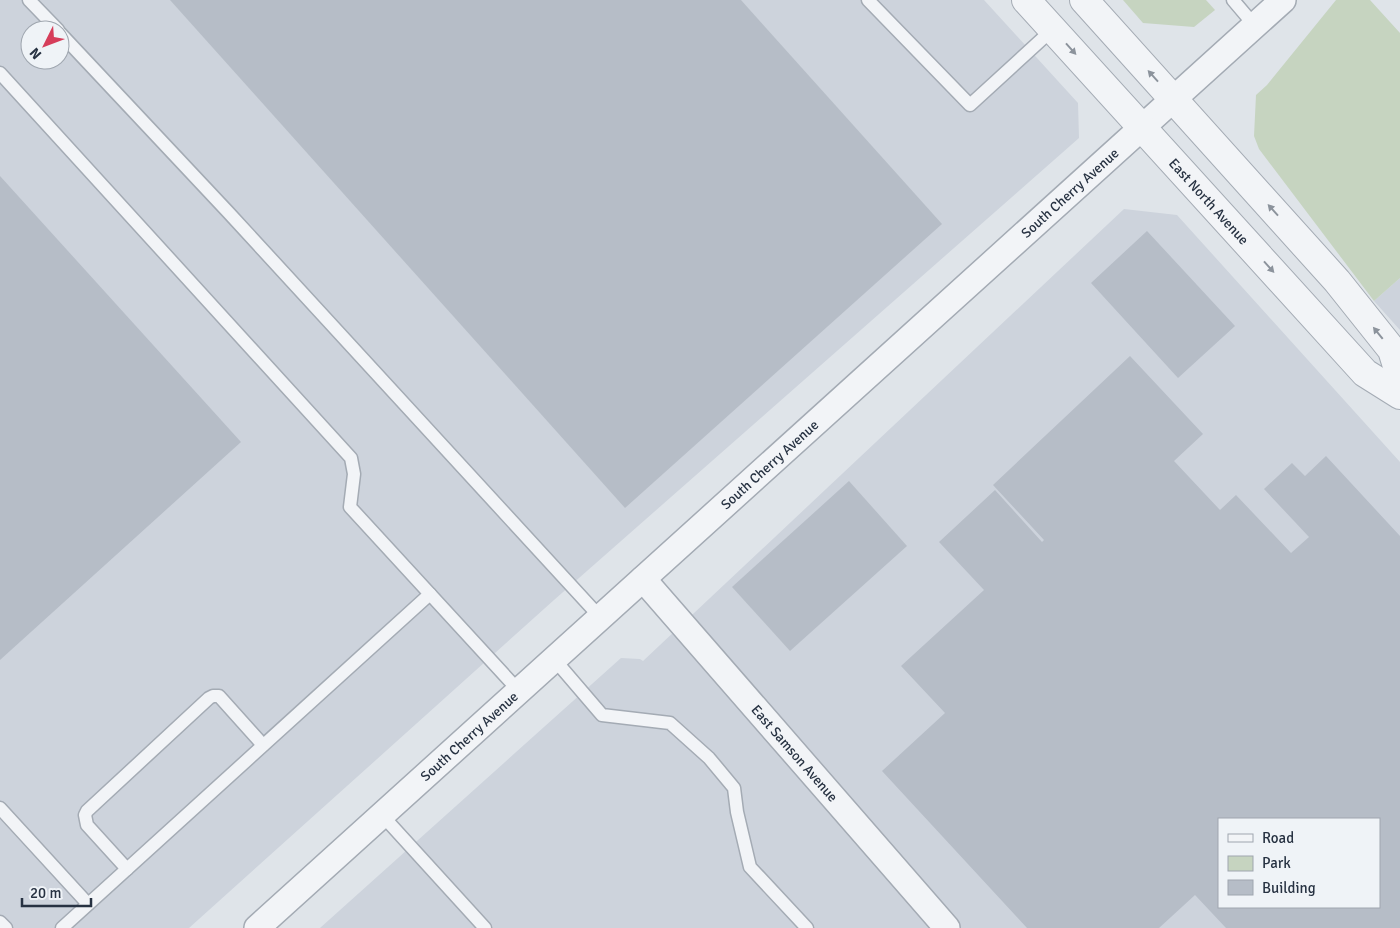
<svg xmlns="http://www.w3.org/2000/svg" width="1400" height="928" font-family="Signika,sans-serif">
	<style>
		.built { fill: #cdd3dc; fill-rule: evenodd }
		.green { fill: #c6d4c0 }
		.building { fill: #b6bdc7; fill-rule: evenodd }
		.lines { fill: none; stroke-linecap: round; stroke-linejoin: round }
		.service-casing { stroke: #a4abb4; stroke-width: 15 }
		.minor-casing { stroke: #a4abb4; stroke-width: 28 }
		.tertiary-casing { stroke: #a4abb4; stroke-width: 30 }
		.service { stroke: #f2f4f7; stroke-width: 12 }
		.minor { stroke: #f2f4f7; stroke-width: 25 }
		.tertiary { stroke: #f2f4f7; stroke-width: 28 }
		.oneway { fill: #8c939c }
		.labels { text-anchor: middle; stroke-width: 4.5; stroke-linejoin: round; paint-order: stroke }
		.street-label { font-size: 14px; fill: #273242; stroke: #eff3f7 }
	</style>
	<rect width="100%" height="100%" fill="#dfe4e9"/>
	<g class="built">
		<path d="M0,0h984l94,103 1,35 -525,462 -365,328h-189zM30,30h30v30h-30z"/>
		<path d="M1124,209l53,6 223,247v466h-1080l301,-270 19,1 3,2zM1219,819h160v88h-160z"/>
		<polygon points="1400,278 1400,330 1374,301"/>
	</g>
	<g class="green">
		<polygon points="1123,0 1206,0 1215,10 1194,27 1143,23"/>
		<polygon points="1336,0 1370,0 1400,33 1400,278 1374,301 1259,149 1254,136 1256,95 1267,85"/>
	</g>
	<g class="building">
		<polygon points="170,0 741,0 942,224 625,508"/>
		<polygon points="0,176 241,442 0,660"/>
		<polygon points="1147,231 1235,326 1178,378 1091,283"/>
		<path d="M1130,356l73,78 -29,27 46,49 16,-15 55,58 18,-16 -45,-48 28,-26 13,13 21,-20 74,80v392h-174l-31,-33 -36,33h-132l-145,-157 63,-58 -44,-47 83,-76 -45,-48 56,-52 47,52 2,-2 -51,-55zM1219,819h160v88h-160z"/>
		<polygon points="849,481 907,546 790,651 732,587"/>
	</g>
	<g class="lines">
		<defs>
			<g id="service">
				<polyline points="29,0 58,30"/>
				<polyline points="868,0 970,105 1053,29"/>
				<polyline points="1233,0 1255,26"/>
				<polyline points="60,33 228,212 600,617"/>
				<polyline points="0,73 351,458 354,474 350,507 519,691"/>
				<polyline points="554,659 602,715 670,723 709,758 734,788 737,812 750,867 807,928"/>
				<polyline points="0,808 88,904"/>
				<polyline points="382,815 485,928"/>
				<polyline points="127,869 87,825 85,815 87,811 209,698 213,696 219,696 263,745"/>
				<polyline points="0,922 6,928"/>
				<polyline points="62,928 430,594"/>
			</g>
			<g id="minor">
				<path id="s1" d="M643,579l304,349"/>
				<path id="s2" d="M257,928l1026,-928"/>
			</g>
			<g id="tertiary">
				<path id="s3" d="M1026,0l339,373 35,22"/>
				<polyline points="1084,0 1337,281 1392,350 1400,376"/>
			</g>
		</defs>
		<use href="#service" class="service-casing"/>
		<use href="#minor" class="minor-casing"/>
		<use href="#tertiary" class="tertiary-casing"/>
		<use href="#service" class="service"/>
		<use href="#minor" class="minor"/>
		<use href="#tertiary" class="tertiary"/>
	</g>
	<defs><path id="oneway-solid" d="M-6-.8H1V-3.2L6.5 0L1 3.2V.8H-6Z" transform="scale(1.25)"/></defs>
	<g class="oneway">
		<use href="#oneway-solid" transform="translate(1071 49) rotate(48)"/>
		<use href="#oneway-solid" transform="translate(1153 76) rotate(-132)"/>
		<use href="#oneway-solid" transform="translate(1273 210) rotate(-132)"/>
		<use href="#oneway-solid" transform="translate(1269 267) rotate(48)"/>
		<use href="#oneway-solid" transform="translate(1378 333) rotate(-129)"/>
	</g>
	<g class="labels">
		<g class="street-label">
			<text dy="5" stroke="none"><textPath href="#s2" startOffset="1096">South Cherry Avenue</textPath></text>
			<text dy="5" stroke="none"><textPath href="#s3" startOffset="272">East North Avenue</textPath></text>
			<text dy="5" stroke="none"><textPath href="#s2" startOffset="691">South Cherry Avenue</textPath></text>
			<text dy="5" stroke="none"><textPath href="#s2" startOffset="286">South Cherry Avenue</textPath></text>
			<text dy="5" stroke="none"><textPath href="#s1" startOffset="231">East Samson Avenue</textPath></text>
		</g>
	</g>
	<rect x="1218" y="818" width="162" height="90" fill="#eff3f7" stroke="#9fa6af"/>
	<rect x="1228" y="834" width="25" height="8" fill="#f2f4f7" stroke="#9fa6af"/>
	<text x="1262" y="843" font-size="15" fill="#273242">Road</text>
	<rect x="1228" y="856" width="25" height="15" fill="#c6d4c0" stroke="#9fa6af"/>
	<text x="1262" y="868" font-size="15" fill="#273242">Park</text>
	<rect x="1228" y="880" width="25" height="15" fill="#b6bdc7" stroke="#9fa6af"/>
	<text x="1262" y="893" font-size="15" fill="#273242">Building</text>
	<g transform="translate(45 45) rotate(228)"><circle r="24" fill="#eff3f7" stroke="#9fa6af"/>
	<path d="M0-4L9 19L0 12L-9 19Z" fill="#d63d5a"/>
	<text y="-8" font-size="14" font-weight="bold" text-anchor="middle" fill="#273242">N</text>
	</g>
	<path d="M22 898v8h69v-8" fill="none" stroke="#273242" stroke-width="2.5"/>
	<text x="30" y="898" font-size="15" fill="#273242" stroke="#eff3f7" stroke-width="4" paint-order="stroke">20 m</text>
</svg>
